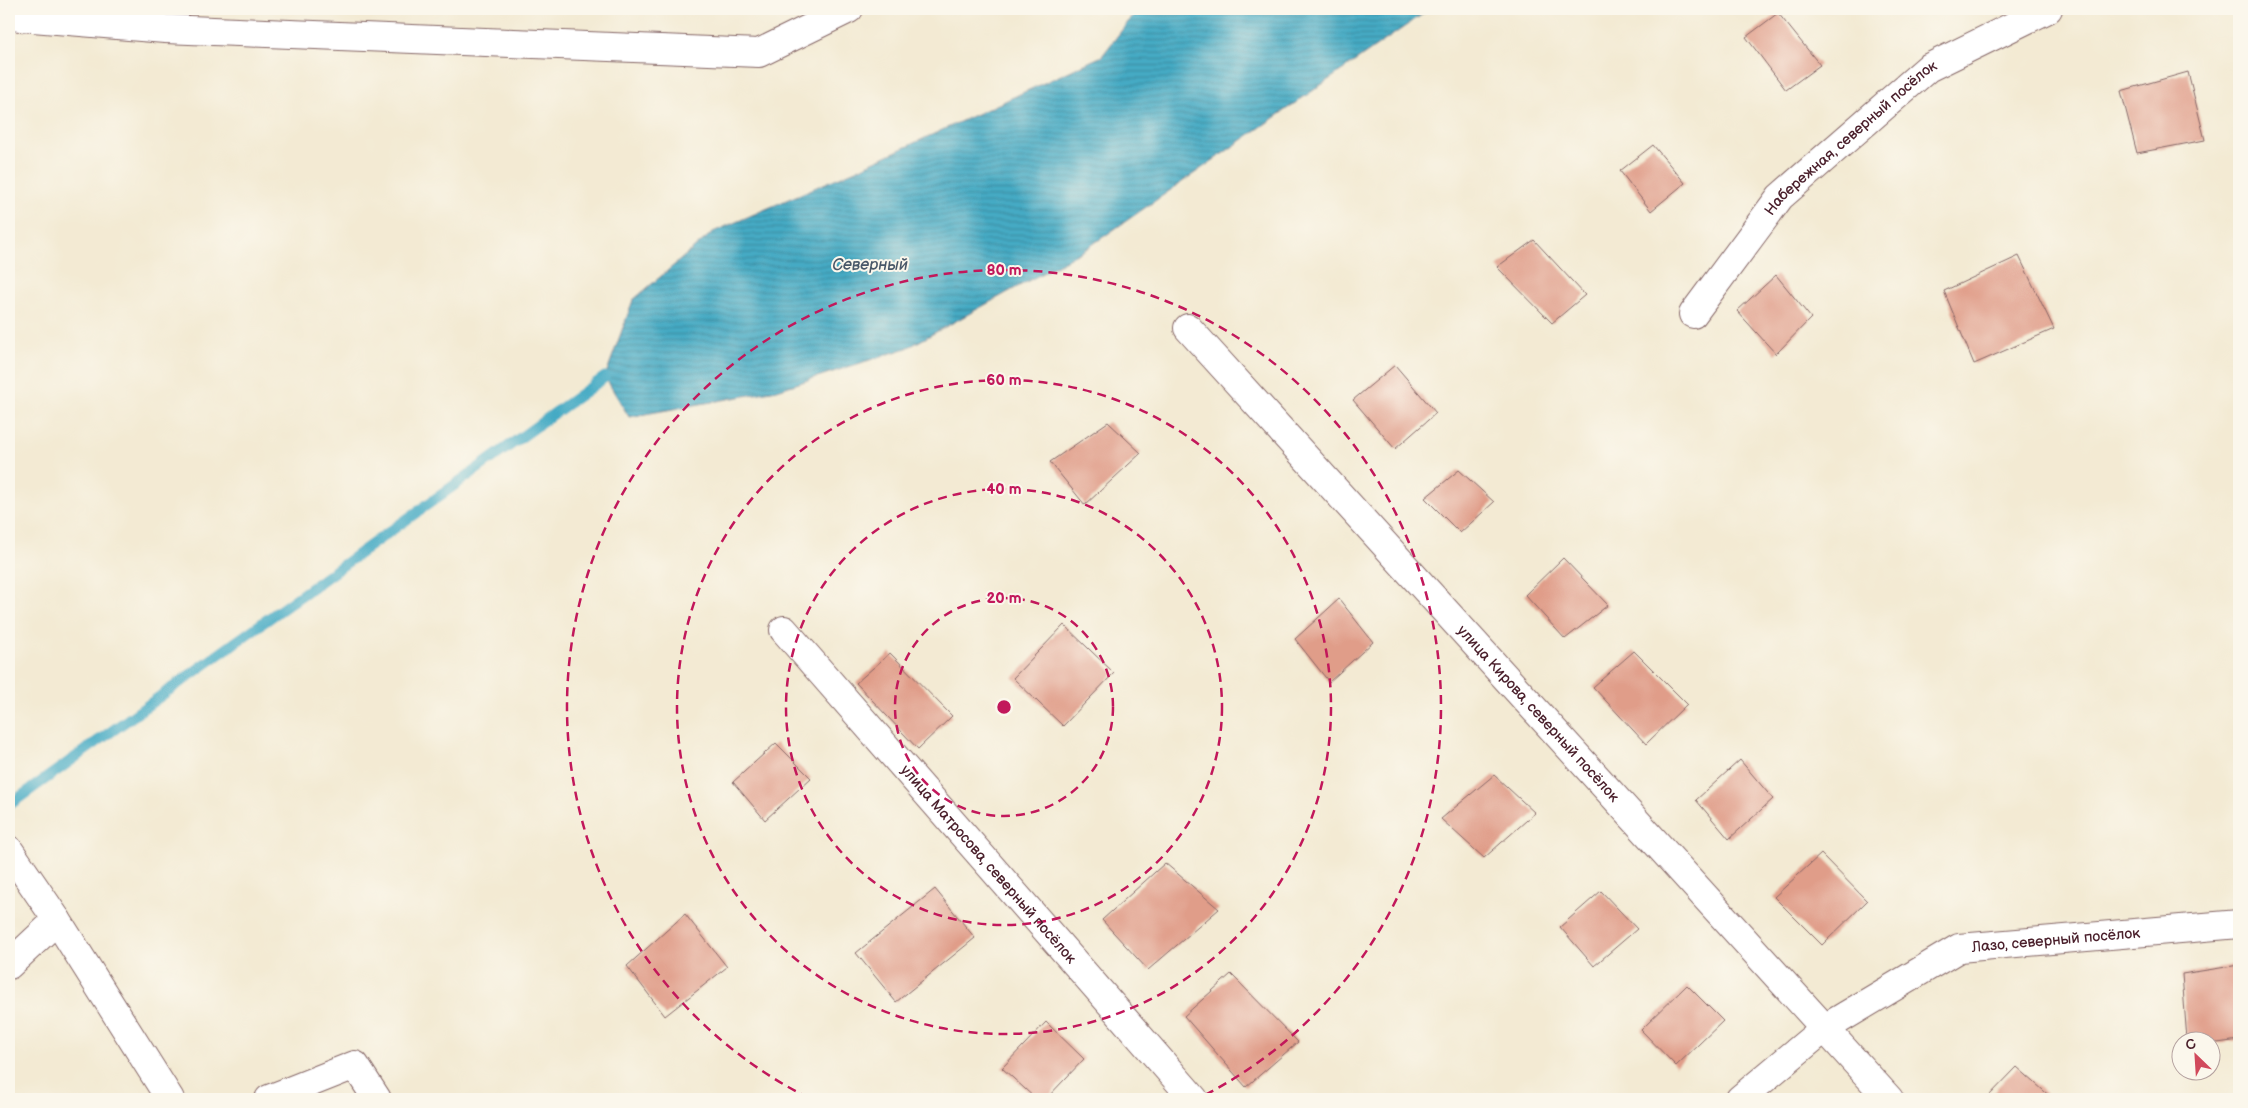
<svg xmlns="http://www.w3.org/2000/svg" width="2248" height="1108" font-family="'Balsamiq Sans',sans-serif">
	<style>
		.water { fill: url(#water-rules); stroke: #486478 }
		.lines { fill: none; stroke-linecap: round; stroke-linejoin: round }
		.stream { stroke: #45aac4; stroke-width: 11 }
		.building { fill: #e09d89 }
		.minor-casing { stroke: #856666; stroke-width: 30 }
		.minor { stroke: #fff; stroke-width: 28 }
		.ring { fill: none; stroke: #c2185b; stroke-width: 2.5; stroke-dasharray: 9 6 }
		.labels { text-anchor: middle; stroke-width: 4; stroke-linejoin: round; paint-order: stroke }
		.street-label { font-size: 15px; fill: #4a1f2b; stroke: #fbf7ec }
		.water-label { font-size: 16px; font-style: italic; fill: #485768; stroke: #fbf7ec }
		.centre { fill: #c2185b; stroke: #fbf7ec; stroke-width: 2.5 }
		.ring-label { font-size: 15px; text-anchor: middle; font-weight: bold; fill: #c2185b; stroke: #fbf7ec; stroke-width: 4; stroke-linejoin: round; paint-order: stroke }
	</style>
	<defs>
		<pattern id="water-rules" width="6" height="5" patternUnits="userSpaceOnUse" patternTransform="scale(1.25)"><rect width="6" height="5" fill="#45aac4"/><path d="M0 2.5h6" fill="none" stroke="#3c8a9f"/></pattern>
	</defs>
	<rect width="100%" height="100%" fill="#fbf7ec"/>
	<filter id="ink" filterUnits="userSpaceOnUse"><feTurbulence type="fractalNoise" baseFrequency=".02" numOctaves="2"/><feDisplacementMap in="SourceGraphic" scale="10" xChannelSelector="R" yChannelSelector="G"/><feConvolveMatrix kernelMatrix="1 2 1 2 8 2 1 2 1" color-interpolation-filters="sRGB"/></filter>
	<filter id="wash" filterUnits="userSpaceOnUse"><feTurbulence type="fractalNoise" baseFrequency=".0096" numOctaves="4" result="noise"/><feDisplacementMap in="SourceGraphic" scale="20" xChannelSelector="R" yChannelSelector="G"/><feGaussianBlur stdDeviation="1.12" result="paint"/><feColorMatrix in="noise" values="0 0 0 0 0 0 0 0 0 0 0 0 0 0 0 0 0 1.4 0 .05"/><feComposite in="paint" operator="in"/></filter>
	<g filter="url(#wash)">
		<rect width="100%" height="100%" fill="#f3ead3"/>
		<polygon class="water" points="1138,9 1430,9 1086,249 907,348 777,390 629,417 605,377 633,300 713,232 858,169 1102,56"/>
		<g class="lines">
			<polyline class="stream" points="9,805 605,377"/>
		</g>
		<g id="blocks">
			<g class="building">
				<polygon points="1778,13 1820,65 1786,90 1746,37"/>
				<polygon points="2188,72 2205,140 2137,153 2121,91"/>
				<polygon points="1653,145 1685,183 1651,211 1620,171"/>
				<polygon points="1534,240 1585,295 1552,323 1497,267"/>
				<polygon points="2019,256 2054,329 1974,364 1944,291"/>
				<polygon points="1776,275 1811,318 1776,354 1737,311"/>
				<polygon points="1395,365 1436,413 1395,449 1353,400"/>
				<polygon points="1108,422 1141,453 1085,505 1050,462"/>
				<polygon points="1459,470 1494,502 1460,533 1425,498"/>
				<polygon points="1563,558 1608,605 1565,639 1525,595"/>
				<polygon points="1339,599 1373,642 1329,682 1295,639"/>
				<polygon points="1064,625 1114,673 1063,726 1013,678"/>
				<polygon points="1634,651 1687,704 1646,744 1593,687"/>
				<polygon points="890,653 952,716 918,749 856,683"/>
				<polygon points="776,743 811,778 765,820 733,782"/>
				<polygon points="1740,760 1773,799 1729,839 1696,800"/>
				<polygon points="1494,775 1535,813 1484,858 1441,819"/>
				<polygon points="1821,854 1867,901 1822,945 1774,897"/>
				<polygon points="1165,863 1219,909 1148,970 1102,920"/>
				<polygon points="935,889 975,938 896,1002 856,953"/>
				<polygon points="1601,891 1637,929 1594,966 1560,927"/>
				<polygon points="685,914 727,967 665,1016 627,966"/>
				<polygon points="2239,965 2239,1040 2210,1044 2210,1040 2187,1040 2182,974"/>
				<polygon points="1231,974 1298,1042 1246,1087 1184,1016"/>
				<polygon points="1687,985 1723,1021 1676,1066 1641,1030"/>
				<polygon points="1046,1022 1084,1059 1046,1099 1036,1099 1002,1068"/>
				<polygon points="2017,1067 2053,1099 1986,1099"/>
			</g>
		</g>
	</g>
	<g filter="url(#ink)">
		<use href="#blocks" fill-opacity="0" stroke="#856666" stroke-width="1"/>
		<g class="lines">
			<defs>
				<g id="minor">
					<polyline points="9,16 165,29 759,53 849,9"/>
					<path id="s1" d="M1693,314l87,-117 148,-129 120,-59"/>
					<path id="s2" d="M1188,328l701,771"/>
					<path id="s3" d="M784,630l410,469"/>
					<polyline points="9,850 57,920 170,1099"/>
					<polyline points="9,965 57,920"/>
					<polyline points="269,1099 355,1065 377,1099"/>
					<path id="s4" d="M1740,1099l85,-71 134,-80 280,-24"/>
				</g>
			</defs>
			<use href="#minor" class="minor-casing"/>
			<use href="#minor" class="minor"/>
		</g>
	</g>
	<g class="ring">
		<circle cx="1004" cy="707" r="109"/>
		<circle cx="1004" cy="707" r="218"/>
		<circle cx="1004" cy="707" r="327"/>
		<path d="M809 1098A437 437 0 1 1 1199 1098"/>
	</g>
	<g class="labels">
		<g class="street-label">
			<text dy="5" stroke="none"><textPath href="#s1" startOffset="238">Набережная, северный посёлок</textPath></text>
			<text dy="5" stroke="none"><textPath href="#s2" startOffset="521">улица Кирова, северный посёлок</textPath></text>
			<text dy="5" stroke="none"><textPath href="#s3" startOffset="311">улица Матросова, северный посёлок</textPath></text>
			<text dy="5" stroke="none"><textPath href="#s4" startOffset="364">Лазо, северный посёлок</textPath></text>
		</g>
		<g class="water-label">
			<text x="870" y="270">Северный</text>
		</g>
	</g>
	<circle cx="1004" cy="707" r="8" class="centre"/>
	<g class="ring-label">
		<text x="1004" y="275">80 m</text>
		<text x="1004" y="385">60 m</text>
		<text x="1004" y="494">40 m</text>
		<text x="1004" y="603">20 m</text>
	</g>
	<rect width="2248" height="1108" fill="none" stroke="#fbf7ec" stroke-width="30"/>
	<g transform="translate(2196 1056) rotate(335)"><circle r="24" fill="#fbf7ec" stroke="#b4a19f"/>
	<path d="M0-4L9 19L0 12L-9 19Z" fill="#d1495b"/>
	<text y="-8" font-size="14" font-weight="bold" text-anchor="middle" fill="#4a1f2b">С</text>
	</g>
</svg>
